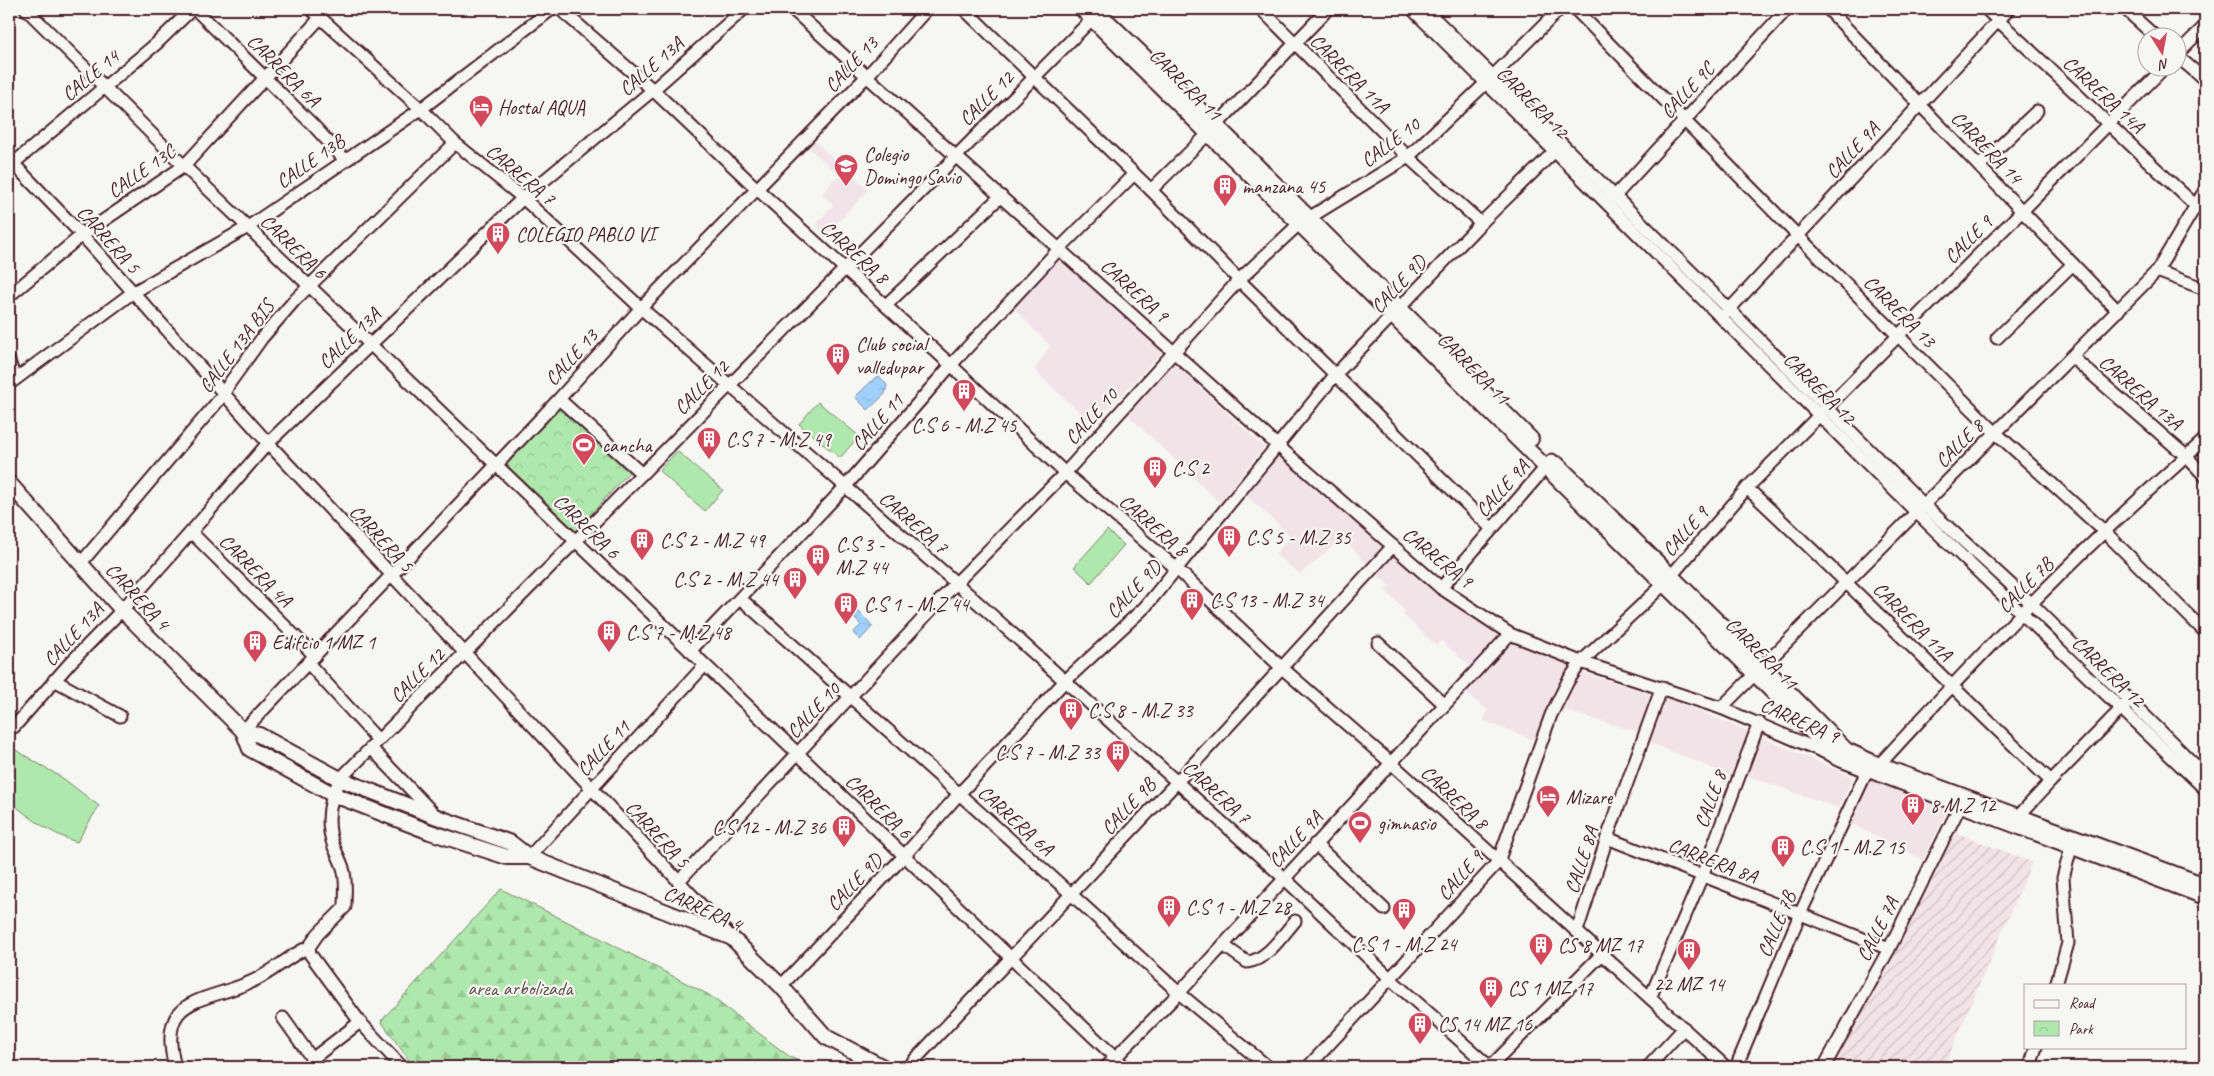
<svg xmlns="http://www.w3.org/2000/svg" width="2214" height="1076" font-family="Caveat,sans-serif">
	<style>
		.built { fill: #f2e3e9 }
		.industrial { fill: url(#industrial-furrows) }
		.grass { fill: #afe8ac; stroke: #7c846c }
		.forest { fill: url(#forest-firs); stroke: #7c846c }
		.park { fill: url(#park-crowns); stroke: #7c846c }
		.water { fill: url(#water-ripples); stroke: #7e89a8 }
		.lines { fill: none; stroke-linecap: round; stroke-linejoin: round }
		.minor-casing { stroke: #4a1f2b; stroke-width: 15 }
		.major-casing { stroke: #4a1f2b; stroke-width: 18 }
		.minor { stroke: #f6f6f2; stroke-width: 11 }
		.major { stroke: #f6f6f2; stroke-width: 14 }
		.labels { text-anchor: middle; stroke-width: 4.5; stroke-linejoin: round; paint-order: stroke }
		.street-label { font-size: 20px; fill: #4a1f2b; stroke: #f6f6f2 }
		.poi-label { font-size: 20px; fill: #4a1f2b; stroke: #f6f6f2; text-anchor: start }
		.park-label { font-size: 20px; fill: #63514b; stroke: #f6f6f2 }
	</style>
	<defs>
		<pattern id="industrial-furrows" width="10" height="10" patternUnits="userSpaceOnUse" patternTransform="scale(1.25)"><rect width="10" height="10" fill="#f2e3e9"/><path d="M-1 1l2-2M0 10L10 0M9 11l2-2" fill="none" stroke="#d1c2c8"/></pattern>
		<pattern id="forest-firs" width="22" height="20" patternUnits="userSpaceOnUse" patternTransform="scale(1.25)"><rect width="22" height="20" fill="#afe8ac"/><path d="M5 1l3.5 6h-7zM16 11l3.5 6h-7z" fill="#98c794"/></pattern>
		<pattern id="park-crowns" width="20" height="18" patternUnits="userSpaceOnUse" patternTransform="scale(1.25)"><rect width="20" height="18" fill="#afe8ac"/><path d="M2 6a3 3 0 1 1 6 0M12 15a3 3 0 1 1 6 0" fill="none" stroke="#98c794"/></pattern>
		<pattern id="water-ripples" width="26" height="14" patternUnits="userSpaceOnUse" patternTransform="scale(1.25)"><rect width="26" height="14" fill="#a0d0fc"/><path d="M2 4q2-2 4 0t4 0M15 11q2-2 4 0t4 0" fill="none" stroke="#8bb2d8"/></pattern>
	</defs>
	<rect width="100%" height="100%" fill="#f6f6f2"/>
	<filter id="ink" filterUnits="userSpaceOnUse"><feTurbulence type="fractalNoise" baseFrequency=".02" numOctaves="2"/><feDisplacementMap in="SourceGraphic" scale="10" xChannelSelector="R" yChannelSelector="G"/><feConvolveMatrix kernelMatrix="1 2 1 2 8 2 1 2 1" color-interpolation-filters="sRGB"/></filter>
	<g filter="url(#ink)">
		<g class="built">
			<polygon points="812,139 868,190 827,234 816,224 833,205 822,194 835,178 836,180 840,176 806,145"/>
			<polygon points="1059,260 1163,351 1093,425 1034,370 1050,346 1014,308"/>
			<polygon points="1174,363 1264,447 1220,503 1128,415"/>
			<polygon points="1277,445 1393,546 1510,634 1581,662 1542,743 1484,721 1487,710 1459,688 1475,670 1441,641 1436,645 1403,615 1405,611 1386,591 1389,585 1372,570 1343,538 1300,574 1275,554 1291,536 1249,498 1239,493"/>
			<polygon points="1582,673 1651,693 1638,732 1563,710 1573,684"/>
			<polygon points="1667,698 1748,731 1730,775 1650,743"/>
			<polygon points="1761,737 1853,777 1839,808 1746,775"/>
			<polygon points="1872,775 1948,809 1923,860 1850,823"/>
		</g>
		<polygon class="industrial" points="1952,831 2032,862 1944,1067 1833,1067"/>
		<g class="grass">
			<polygon points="818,402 859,436 840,458 799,424"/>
			<polygon points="677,451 723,490 705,511 659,471"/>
			<polygon points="1107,530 1124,545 1091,583 1074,567"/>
			<path d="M9,746l55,33 35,27 -22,36c-25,-7 -48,-25 -68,-41z"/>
		</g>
		<polygon class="forest" points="501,889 594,935 709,995 790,1057 812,1067 414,1067 381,1021"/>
		<polygon class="park" points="558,406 629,472 576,531 507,465"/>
		<g class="water">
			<polygon points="878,375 887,385 885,394 868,410 855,397"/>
			<polygon points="857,610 873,626 860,640 853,633 861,625 852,616"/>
		</g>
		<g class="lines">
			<defs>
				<g id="minor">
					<polyline points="26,9 184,166 1125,1067"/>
					<polyline points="195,9 313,125 344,159"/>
					<polyline points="311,9 421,109 455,143 523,198 641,308 956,583 1177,782 1284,878 1395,983 1490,1067"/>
					<polyline points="560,9 653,90 756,188 951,365 1065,473 1177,569 1281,667 1390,762 1726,1067"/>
					<polyline points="792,9 1277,445 1441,588 1510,634 1581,662 1721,708 1833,756"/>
					<polyline points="964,9 1151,190 1239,280 1491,528"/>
					<polyline points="1261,9 1408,157 1481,223"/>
					<polyline points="1412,9 1916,512 2205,789"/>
					<polyline points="1425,9 1729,309 1924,505 2032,604 2205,775"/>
					<polyline points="1575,9 1798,236 1996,433 2104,531 2205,632"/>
					<polyline points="1828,9 2118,311"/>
					<polyline points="1986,9 2196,206"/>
					<polyline points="2125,9 2157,38"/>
					<polyline points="2176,55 2205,26"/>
					<polyline points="2176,55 2205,80"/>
					<polyline points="9,159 82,235 268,443 731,937"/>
					<polyline points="1979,166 2037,111"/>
					<polyline points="9,167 156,44 192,9"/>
					<polyline points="1151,190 1208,134 1328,9"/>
					<polyline points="1614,197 1787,9"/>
					<polyline points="2157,271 2205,289"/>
					<polyline points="9,296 82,235 184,166 321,17"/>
					<polyline points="886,305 1001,196"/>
					<polyline points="1726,313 2009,9"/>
					<polyline points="1997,338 2073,264"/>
					<polyline points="2072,357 2186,456 2205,476"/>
					<polyline points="9,361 15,379"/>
					<polyline points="9,384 132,293 248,227 421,109 552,9"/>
					<polyline points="559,399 642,474"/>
					<path d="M1747,488c103,96 201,196 304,293"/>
					<polyline points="191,532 315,656"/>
					<polyline points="81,563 224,394 229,384 262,338 294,301 455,143"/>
					<polyline points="1441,588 1552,460"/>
					<polyline points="741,599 1071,894 1179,993 1268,1067"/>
					<polyline points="1378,643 1444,704"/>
					<polyline points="690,651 845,487 951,365 1060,248 1134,174"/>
					<polyline points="308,663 378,740"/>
					<polyline points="54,680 120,716"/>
					<polyline points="1721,708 2157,271 2205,190"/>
					<polyline points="9,728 14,727 70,663 122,610 191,532 268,443 523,198 653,90 744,9"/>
					<polyline points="243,731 559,399 641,308 868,75 927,9"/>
					<polyline points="371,748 436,816"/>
					<path d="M1879,765c73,-80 147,-159 225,-233 33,-32 68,-62 101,-93"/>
					<polyline points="2014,821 2051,781 2125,705"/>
					<polyline points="1607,838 1889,949"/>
					<polyline points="1315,844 1384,909"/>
					<polyline points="529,857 705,665"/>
					<polyline points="678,882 956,583 1065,473 1239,280 1299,224 1408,157 1487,82 1560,9"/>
					<polyline points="1577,931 1607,838 1662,687"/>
					<path d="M1223,945l24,17c20,-2 35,-26 48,-41"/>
					<polyline points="2056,985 2068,943 2063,878 2073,840"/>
					<polyline points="781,986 904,856 959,794 1065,681 1145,607 1336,374 1481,223 1562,144"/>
					<polyline points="1650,998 1702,876 1759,723"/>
					<polyline points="283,1018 318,1067"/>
					<polyline points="312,1059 360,1022"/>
					<path d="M175,1067c-20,-75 33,-63 82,-88 18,-9 33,-24 52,-32"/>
					<path d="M402,1067l-42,-45 -50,-68 -1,-7 9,-13 27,-27c0,-12 2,-26 -2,-39 -2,-7 -6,-14 -9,-21 -9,-24 -5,-47 6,-68l757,-765"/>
					<polyline points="908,1067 1177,782 1393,546"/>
					<polyline points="1106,1067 1179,993 1510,634"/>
					<polyline points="1308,1067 1498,862 1551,715 1568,681 1581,662 1664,584 1747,488 2164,68"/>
					<polyline points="1490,1067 1602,954"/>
					<polyline points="1648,1067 1684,1028"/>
					<polyline points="1736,1067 1800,914 1867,771"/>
					<polyline points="1824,1067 1889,949 1960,806"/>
					<polyline points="2030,1067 2036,1047"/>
				</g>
				<g id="major">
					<polyline points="1082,9 1755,674 1837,758 2205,897"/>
					<polyline points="1101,15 1218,127 1531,439"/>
					<polyline points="1557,464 1763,666 1846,750 1879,765 2205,885"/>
					<polyline points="9,483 122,610 243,731 250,749 332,794 430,832 507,857 529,857"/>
					<polyline points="243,731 259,735 340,779 437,817 511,843 529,857 732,938 781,986 826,1037 883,1067"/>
				</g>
			</defs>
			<use href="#minor" class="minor-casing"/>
			<use href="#major" class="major-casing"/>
			<use href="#minor" class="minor"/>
			<use href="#major" class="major"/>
		</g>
	</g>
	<defs>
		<symbol id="hotel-pin" viewBox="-11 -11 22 30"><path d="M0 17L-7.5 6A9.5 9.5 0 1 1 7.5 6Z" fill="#d1495b" stroke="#f6f6f2"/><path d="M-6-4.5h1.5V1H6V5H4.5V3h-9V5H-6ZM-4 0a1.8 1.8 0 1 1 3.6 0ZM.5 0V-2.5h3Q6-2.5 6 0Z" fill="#fff"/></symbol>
		<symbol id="school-pin" viewBox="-11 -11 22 30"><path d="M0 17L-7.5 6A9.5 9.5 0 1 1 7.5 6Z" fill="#d1495b" stroke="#f6f6f2"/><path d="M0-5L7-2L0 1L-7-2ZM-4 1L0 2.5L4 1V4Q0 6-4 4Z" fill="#fff"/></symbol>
		<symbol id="building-pin" viewBox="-11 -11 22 30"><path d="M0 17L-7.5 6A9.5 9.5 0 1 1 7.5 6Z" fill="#d1495b" stroke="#f6f6f2"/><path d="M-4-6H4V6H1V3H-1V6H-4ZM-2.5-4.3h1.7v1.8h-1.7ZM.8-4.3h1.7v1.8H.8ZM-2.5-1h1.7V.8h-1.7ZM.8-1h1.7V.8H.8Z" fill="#fff"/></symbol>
		<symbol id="stadium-pin" viewBox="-11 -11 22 30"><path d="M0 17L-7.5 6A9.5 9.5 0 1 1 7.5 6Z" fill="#d1495b" stroke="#f6f6f2"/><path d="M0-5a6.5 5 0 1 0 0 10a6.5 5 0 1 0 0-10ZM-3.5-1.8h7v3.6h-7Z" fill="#fff"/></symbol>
	</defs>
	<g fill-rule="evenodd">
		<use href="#hotel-pin" x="467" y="93" width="28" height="38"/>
		<use href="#school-pin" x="832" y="152" width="28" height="38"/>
		<use href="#building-pin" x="1211" y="172" width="28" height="38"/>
		<use href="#building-pin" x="484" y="220" width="28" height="38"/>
		<use href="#building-pin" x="824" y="341" width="28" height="38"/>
		<use href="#building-pin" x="950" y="377" width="28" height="38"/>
		<use href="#building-pin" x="695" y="425" width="28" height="38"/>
		<use href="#stadium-pin" x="570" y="431" width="28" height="38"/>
		<use href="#building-pin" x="1141" y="454" width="28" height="38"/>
		<use href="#building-pin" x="1215" y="523" width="28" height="38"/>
		<use href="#building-pin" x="628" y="526" width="28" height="38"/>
		<use href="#building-pin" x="804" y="542" width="28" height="38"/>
		<use href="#building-pin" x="781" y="565" width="28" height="38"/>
		<use href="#building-pin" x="1178" y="586" width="28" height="38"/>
		<use href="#building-pin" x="832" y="590" width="28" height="38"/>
		<use href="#building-pin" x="595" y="618" width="28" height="38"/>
		<use href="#building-pin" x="241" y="628" width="28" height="38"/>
		<use href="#building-pin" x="1057" y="696" width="28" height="38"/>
		<use href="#building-pin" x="1104" y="738" width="28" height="38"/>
		<use href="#hotel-pin" x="1534" y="783" width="28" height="38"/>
		<use href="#building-pin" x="1899" y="791" width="28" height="38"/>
		<use href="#stadium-pin" x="1346" y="809" width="28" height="38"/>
		<use href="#building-pin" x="830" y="813" width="28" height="38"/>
		<use href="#building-pin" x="1769" y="833" width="28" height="38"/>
		<use href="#building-pin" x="1155" y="893" width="28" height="38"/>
		<use href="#building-pin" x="1390" y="896" width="28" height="38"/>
		<use href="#building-pin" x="1527" y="931" width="28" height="38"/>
		<use href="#building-pin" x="1675" y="936" width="28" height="38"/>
		<use href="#building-pin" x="1477" y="974" width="28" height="38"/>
		<use href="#building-pin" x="1406" y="1010" width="28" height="38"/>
	</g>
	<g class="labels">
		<g class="street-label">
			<text transform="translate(851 64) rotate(-47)" y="7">CALLE 13</text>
			<text transform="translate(651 66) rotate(-41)" y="7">CALLE 13A</text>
			<text transform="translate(284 70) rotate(45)" y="7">CARRERA 6A</text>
			<text transform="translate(1350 73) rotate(45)" y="7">CARRERA 11A</text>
			<text transform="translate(90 75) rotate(-40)" y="7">CALLE 14</text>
			<text transform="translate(1186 84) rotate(45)" y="7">CARRERA 11</text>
			<text transform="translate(1687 90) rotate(-47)" y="7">CALLE 9C</text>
			<text transform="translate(2104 94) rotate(43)" y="7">CARRERA 14A</text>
			<text transform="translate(986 98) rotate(-45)" y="7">CALLE 12</text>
			<text transform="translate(1533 102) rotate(45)" y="7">CARRERA 12</text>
			<text transform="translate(1390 142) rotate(-37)" y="7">CALLE 10</text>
			<text transform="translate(1987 147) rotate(46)" y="7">CARRERA 14</text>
			<text transform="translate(1852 150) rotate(-47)" y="7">CALLE 9A</text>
			<text transform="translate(310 161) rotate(-35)" y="7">CALLE 13B</text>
			<text transform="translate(141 171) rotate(-35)" y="7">CALLE 13C</text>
			<text transform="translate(521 174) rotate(40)" y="7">CARRERA 7</text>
			<text transform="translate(109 239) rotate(48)" y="7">CARRERA 5</text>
			<text transform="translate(1968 239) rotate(-45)" y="7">CALLE 9</text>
			<text transform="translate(294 246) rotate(44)" y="7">CARRERA 6</text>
			<text transform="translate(855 252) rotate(42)" y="7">CARRERA 8</text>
			<text transform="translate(1398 284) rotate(-47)" y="7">CALLE 9D</text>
			<text transform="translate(1135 290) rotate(42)" y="7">CARRERA 9</text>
			<text transform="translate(1900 311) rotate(45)" y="7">CARRERA 13</text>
			<text transform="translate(349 338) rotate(-44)" y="7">CALLE 13A</text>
			<text transform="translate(236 346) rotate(-53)" y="7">CALLE 13A BIS</text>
			<text transform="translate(571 357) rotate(-48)" y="7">CALLE 13</text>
			<text transform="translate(1474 368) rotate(45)" y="7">CARRERA 11</text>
			<text transform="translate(701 387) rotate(-45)" y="7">CALLE 12</text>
			<text transform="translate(1820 388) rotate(45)" y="7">CARRERA 12</text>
			<text transform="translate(2141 392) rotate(41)" y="7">CARRERA 13A</text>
			<text transform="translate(1091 416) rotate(-48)" y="7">CALLE 10</text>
			<text transform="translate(877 422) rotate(-49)" y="7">CALLE 11</text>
			<text transform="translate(1959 443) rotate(-45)" y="7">CALLE 8</text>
			<text transform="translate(1502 488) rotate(-48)" y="7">CALLE 9A</text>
			<text transform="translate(914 522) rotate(41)" y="7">CARRERA 7</text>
			<text transform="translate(1154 525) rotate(41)" y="7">CARRERA 8</text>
			<text transform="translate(587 526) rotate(44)" y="7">CARRERA 6</text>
			<text transform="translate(1685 531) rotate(-49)" y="7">CALLE 9</text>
			<text transform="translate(382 538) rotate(47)" y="7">CARRERA 5</text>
			<text transform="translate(1438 557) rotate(39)" y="7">CARRERA 9</text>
			<text transform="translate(256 570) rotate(45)" y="7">CARRERA 4A</text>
			<text transform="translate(2025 585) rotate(-45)" y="7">CALLE 7B</text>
			<text transform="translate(1133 589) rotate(-47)" y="7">CALLE 9D</text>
			<text transform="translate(138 596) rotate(47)" y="7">CARRERA 4</text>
			<text transform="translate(1913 621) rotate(45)" y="7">CARRERA 11A</text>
			<text transform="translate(73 634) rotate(-47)" y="7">CALLE 13A</text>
			<text transform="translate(1762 653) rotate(45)" y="7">CARRERA 11</text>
			<text transform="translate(2109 671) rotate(44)" y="7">CARRERA 12</text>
			<text transform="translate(417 675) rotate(-45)" y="7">CALLE 12</text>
			<text transform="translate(813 710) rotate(-47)" y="7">CALLE 10</text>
			<text transform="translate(1800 720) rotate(24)" y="7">CARRERA 9</text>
			<text transform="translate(603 748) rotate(-47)" y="7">CALLE 11</text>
			<text transform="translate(1217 792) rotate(42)" y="7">CARRERA 7</text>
			<text transform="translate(1455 797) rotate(43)" y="7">CARRERA 8</text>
			<text transform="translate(1710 799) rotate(-70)" y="7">CALLE 8</text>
			<text transform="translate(879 806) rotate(44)" y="7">CARRERA 6</text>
			<text transform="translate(1128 806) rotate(-47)" y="7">CALLE 9B</text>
			<text transform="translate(1016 820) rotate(42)" y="7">CARRERA 6A</text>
			<text transform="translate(658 834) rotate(47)" y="7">CARRERA 5</text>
			<text transform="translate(1295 839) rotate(-47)" y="7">CALLE 9A</text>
			<text transform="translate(1581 860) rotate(-72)" y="7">CALLE 8A</text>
			<text transform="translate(1713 860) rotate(21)" y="7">CARRERA 8A</text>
			<text transform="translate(1460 875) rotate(-49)" y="7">CALLE 9</text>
			<text transform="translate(854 882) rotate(-46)" y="7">CALLE 9D</text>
			<text transform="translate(703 908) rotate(24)" y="7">CARRERA 4</text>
			<text transform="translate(1776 924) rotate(-67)" y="7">CALLE 7B</text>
			<text transform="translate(1877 929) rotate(-63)" y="7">CALLE 7A</text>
		</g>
		<g class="poi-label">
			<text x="498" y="114">Hostal AQUA</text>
			<text x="864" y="161">Colegio<tspan x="864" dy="23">Domingo Savio</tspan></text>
			<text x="1242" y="193">manzana 45</text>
			<text x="516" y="241">COLEGIO PABLO VI</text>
			<text x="856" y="351">Club social<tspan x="856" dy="23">valledupar</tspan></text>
			<text x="964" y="432" text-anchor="middle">C.S 6 - M.Z 45</text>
			<text x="726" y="446">C.S 7 - M.Z 49</text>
			<text x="602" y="452">cancha</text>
			<text x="1172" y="475">C.S 2</text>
			<text x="1246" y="544">C.S 5 - M.Z 35</text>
			<text x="660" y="547">C.S 2 - M.Z 49</text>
			<text x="836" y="551">C.S 3 -<tspan x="836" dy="23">M.Z 44</tspan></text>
			<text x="778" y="586" text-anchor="end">C.S 2 - M.Z 44</text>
			<text x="1210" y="607">C.S 13 - M.Z 34</text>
			<text x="864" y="611">C.S 1 - M.Z 44</text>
			<text x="626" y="639">C.S 7 - M.Z 48</text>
			<text x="272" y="649">Edifcio 1 MZ 1</text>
			<text x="1088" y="717">C.S 8 - M.Z 33</text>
			<text x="1100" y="759" text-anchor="end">C.S 7 - M.Z 33</text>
			<text x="1566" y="804">Mizare</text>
			<text x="1930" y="812">8 M.Z 12</text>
			<text x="1378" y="830">gimnasio</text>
			<text x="826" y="834" text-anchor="end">C.S 12 - M.Z 36</text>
			<text x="1800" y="854">C.S 1 - M.Z 15</text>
			<text x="1186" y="914">C.S 1 - M.Z 28</text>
			<text x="1404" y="951" text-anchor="middle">C.S 1 - M.Z 24</text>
			<text x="1558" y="952">CS 8 MZ 17</text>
			<text x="1689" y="991" text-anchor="middle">22 MZ 14</text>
			<text x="1508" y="995">CS 1 MZ 17</text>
			<text x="1438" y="1031">CS 14 MZ 16</text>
		</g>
		<g class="park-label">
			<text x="520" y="995">area arbolizada</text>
		</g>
	</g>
	<rect width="2214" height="1076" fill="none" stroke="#f6f6f2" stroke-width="30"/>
	<rect x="15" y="15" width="2184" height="1046" fill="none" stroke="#4a1f2b" stroke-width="2" filter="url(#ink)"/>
	<rect x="2024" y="984" width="162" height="65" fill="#f6f6f2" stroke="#b1a0a2"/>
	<rect x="2034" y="1000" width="25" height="8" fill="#f6f6f2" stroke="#b1a0a2"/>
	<text x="2069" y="1008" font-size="15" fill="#4a1f2b">Road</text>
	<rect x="2034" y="1021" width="25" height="15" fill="url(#park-crowns)" stroke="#b1a0a2"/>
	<text x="2069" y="1034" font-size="15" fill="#4a1f2b">Park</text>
	<g transform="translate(2162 52) rotate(169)"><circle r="24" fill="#f6f6f2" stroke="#b1a0a2"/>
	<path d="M0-4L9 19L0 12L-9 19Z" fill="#d1495b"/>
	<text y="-8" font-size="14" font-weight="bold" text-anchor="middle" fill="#4a1f2b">N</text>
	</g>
</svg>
